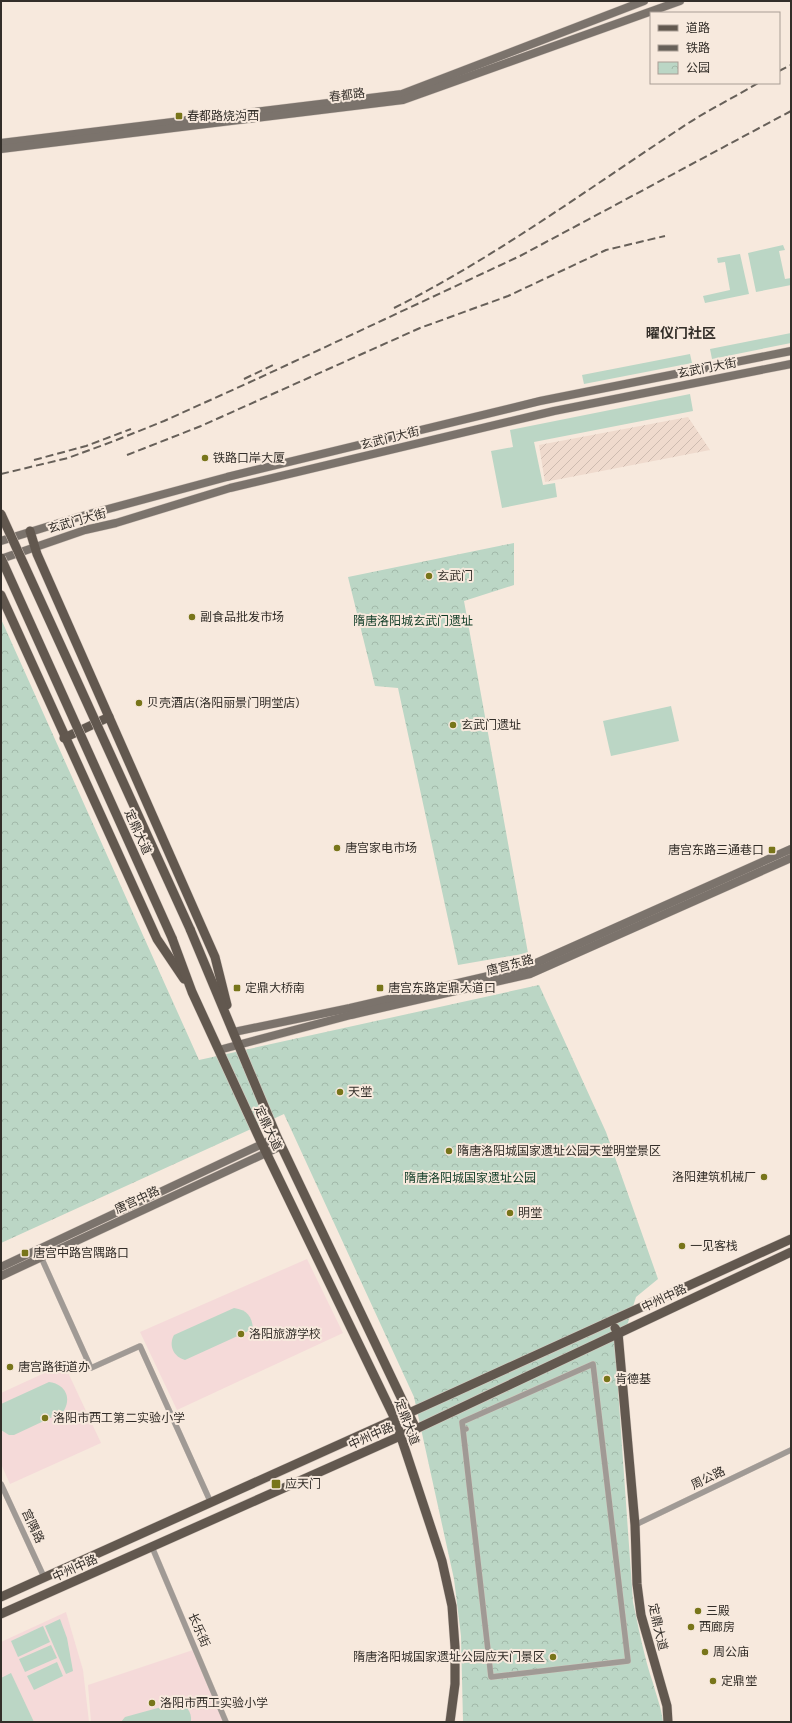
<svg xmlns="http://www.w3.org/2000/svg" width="792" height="1723" font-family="Figtree,'Noto Sans SC',sans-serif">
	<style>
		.industrial { fill: url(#industrial-furrows) }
		.education { fill: #f5dad9 }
		.grass { fill: #bbd6c5 }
		.park { fill: url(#park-crowns) }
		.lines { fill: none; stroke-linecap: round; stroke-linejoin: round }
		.street-casing { stroke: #d4c7bd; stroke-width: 6 }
		.secondary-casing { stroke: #d4c7bd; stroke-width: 9 }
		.primary-casing { stroke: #d4c7bd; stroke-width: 10 }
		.street { stroke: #a09a95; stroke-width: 5.5 }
		.secondary { stroke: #7b736c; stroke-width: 8 }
		.primary { stroke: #62584f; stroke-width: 9 }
		.rail { stroke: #676059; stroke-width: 2; stroke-dasharray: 8 4; stroke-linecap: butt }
		.primary-bridge-casing { stroke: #d4c7bd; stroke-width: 10; stroke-linecap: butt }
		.primary-bridge { stroke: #62584f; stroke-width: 9 }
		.poi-dot { fill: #78751a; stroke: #f7e9dd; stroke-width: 1.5 }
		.labels { text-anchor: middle; stroke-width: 4; stroke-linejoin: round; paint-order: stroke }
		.street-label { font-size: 12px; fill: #332e29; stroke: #f7e9dd }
		.poi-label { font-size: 12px; fill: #332e29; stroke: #f7e9dd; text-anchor: start }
		.park-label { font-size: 12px; fill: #0e3b25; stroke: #f7e9dd }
		.quarter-label { font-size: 14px; font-weight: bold; fill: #332e29; stroke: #f7e9dd }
	</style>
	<defs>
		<pattern id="industrial-furrows" width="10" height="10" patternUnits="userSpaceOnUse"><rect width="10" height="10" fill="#efdacd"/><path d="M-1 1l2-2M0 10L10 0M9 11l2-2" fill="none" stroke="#cdbbb0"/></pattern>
		<pattern id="park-crowns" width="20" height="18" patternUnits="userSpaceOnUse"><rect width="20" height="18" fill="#bbd6c5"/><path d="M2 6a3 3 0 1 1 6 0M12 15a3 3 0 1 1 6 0" fill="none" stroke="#a1b8a9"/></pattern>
	</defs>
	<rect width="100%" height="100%" fill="#f7e9dd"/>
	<polygon class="industrial" points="688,417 710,450 545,482 539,445"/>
	<g class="education">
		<polygon points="307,1259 343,1333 177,1410 140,1332"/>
		<polygon points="64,1364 101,1443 10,1484 1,1464 1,1393"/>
		<polygon points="66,1612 83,1670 89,1722 1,1722 1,1642"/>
		<polygon points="193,1650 223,1722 91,1722 88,1685"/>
	</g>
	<g class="grass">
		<polygon points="783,245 785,250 779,251 785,279 791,278 791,285 756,292 748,253"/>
		<polygon points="740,254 749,294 705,303 703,296 730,290 725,262 718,263 717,258"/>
		<polygon points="791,333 791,343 712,359 710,349"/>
		<polygon points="690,354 692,363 584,384 582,375"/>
		<polygon points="690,394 693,411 534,442 543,485 555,483 557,497 502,508 491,451 513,447 510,430"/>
		<polygon points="671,706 679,741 611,756 603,721"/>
		<path d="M234,1308c13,2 18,8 19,21l-68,31c-11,-3 -17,-14 -11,-25z"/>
		<path d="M49,1382c17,2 23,17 14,30l-49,23h-5l-8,-5v-26z"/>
		<polygon points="60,1619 67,1638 73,1671 66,1674 45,1626"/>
		<polygon points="43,1626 50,1642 18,1657 11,1641"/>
		<polygon points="51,1645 57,1658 25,1672 19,1659"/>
		<polygon points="57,1662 63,1676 34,1690 27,1676"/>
		<polygon points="11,1673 34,1722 1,1722 1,1678"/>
		<path d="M176,1703c10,1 16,8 15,19h-70l4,-5z"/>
	</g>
	<g class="park">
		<polygon points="514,543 514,585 464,601 528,953 458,965 398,688 375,686 348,577"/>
		<path d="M1,619l198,441 340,-75 67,147 52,147 -22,18 -20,64 17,241c6,27 11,55 20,81 4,15 8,23 10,39h-200l-2,-86 -7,-57 -40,-182 -130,-283 -283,129z"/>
	</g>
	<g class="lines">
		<defs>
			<g id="street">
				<polyline points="41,1257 91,1368 140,1346 211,1503"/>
				<polyline points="463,1430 462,1422 593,1364 628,1661 491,1677 463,1430 466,1429"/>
				<polyline points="1,1484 44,1577"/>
				<polyline points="635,1525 791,1450"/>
				<polyline points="152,1547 226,1722"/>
			</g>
			<g id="secondary">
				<polyline points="1,143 402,94 644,1"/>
				<polyline points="1,149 403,100 680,1"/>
				<polyline points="1,541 82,516 227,477 540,401 791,351"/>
				<polyline points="1,559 85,530 116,523 230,488 554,411 791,364"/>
				<polyline points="234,1032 350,1008 527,967 791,849"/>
				<polyline points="219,1050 351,1015 530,974 791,858"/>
				<polyline points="1,1267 277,1137"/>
				<polyline points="1,1276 281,1146"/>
			</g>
			<g id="primary">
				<polyline points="30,531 37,554 215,957 227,1005"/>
				<polyline points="1,595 157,939 184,979"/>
				<polyline points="64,738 109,717"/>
				<polyline points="190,929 277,1137 416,1429"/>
				<polyline points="172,938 192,992 262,1144 395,1419 442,1561 452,1606 455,1647 455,1684 450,1722"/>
				<polyline points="615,1328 618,1333 635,1525 637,1584 641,1615 667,1706 668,1722"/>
				<polyline points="1,1597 409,1413 791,1239"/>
				<polyline points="1,1614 416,1429 791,1252"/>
			</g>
		</defs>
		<use href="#street" class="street-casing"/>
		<use href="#secondary" class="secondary-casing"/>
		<use href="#primary" class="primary-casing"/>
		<use href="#street" class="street"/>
		<use href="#secondary" class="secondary"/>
		<use href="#primary" class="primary"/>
		<g class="rail">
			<polyline points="779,71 791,65"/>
			<path d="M394,308c102,-51 198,-122 293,-184 23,-15 48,-27 71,-41"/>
			<polyline points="244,379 273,365"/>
			<polyline points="127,455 201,426 420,328 508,296 606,250 665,236"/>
			<polyline points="34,460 86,446 131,429"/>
			<polyline points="1,474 68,458 114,441 164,421 259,378 520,256 791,111"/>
		</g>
		<defs>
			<g id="primary-bridge">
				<polyline points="1,514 190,929"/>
				<polyline points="1,558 172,938"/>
			</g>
		</defs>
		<use href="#primary-bridge" class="primary-bridge-casing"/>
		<use href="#primary-bridge" class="primary-bridge"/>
	</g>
	<g class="poi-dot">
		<rect x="175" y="112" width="8" height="8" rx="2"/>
		<circle cx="205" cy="458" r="4"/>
		<circle cx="429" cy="576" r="4"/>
		<circle cx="192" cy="617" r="4"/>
		<circle cx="139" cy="703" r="4"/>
		<circle cx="453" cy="725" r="4"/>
		<circle cx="337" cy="848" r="4"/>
		<rect x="768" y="846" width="8" height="8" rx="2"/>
		<rect x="233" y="984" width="8" height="8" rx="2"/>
		<rect x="376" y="984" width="8" height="8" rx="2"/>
		<circle cx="340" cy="1092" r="4"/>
		<circle cx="449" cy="1151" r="4"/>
		<circle cx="764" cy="1177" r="4"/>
		<circle cx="510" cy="1213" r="4"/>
		<circle cx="682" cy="1246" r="4"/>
		<rect x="21" y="1249" width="8" height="8" rx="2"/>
		<circle cx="241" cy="1334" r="4"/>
		<circle cx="10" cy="1367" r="4"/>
		<circle cx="607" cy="1379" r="4"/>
		<circle cx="45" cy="1418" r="4"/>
		<rect x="271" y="1479" width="10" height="10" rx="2"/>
		<circle cx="698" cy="1611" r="4"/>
		<circle cx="691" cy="1627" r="4"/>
		<circle cx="705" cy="1652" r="4"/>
		<circle cx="553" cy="1657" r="4"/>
		<circle cx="713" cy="1681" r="4"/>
		<circle cx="152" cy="1703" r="4"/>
	</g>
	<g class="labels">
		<g class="street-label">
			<text transform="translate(347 95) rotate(-7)" y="4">春都路</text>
			<text transform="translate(707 368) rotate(-11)" y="4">玄武门大街</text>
			<text transform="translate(390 438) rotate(-14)" y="4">玄武门大街</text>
			<text transform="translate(77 521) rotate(-16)" y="4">玄武门大街</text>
			<text transform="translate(138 832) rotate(66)" y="4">定鼎大道</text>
			<text transform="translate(510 965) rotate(-15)" y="4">唐宫东路</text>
			<text transform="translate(268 1128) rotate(65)" y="4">定鼎大道</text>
			<text transform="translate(137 1200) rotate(-25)" y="4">唐宫中路</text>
			<text transform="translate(664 1298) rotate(-25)" y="4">中州中路</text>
			<text transform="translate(407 1422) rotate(69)" y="4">定鼎大道</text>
			<text transform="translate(371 1436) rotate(-24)" y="4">中州中路</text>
			<text transform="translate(708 1478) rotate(-26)" y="4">周公路</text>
			<text transform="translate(33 1526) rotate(65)" y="4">宫隅路</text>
			<text transform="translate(75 1568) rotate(-24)" y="4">中州中路</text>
			<text transform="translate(658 1627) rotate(77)" y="4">定鼎大道</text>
			<text transform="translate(199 1630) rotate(67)" y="4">长乐街</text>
		</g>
		<g class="poi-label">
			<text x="187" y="120">春都路烧沟西</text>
			<text x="213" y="462">铁路口岸大厦</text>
			<text x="437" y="580">玄武门</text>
			<text x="200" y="621">副食品批发市场</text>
			<text x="147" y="707">贝壳酒店(洛阳丽景门明堂店)</text>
			<text x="461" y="729">玄武门遗址</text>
			<text x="345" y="852">唐宫家电市场</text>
			<text x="764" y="854" text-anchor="end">唐宫东路三通巷口</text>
			<text x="245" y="992">定鼎大桥南</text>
			<text x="388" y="992">唐宫东路定鼎大道口</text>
			<text x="348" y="1096">天堂</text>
			<text x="457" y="1155">隋唐洛阳城国家遗址公园天堂明堂景区</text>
			<text x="756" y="1181" text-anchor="end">洛阳建筑机械厂</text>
			<text x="518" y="1217">明堂</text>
			<text x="690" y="1250">一见客栈</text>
			<text x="33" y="1257">唐宫中路宫隅路口</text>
			<text x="249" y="1338">洛阳旅游学校</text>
			<text x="18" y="1371">唐宫路街道办</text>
			<text x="615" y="1383">肯德基</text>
			<text x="53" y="1422">洛阳市西工第二实验小学</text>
			<text x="285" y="1488">应天门</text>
			<text x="706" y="1615">三殿</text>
			<text x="699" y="1631">西廊房</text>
			<text x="713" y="1656">周公庙</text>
			<text x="545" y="1661" text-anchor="end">隋唐洛阳城国家遗址公园应天门景区</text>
			<text x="721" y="1685">定鼎堂</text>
			<text x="160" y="1707">洛阳市西工实验小学</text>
		</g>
		<g class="park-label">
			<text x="413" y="625">隋唐洛阳城玄武门遗址</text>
			<text x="470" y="1182">隋唐洛阳城国家遗址公园</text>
		</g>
		<g class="quarter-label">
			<text x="681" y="338">曜仪门社区</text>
		</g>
	</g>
	<rect width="792" height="1723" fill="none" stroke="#332e29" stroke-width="4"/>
	<rect x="650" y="12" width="130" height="72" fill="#f7e9dd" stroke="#a99e95"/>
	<rect x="658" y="25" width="20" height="6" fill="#62584f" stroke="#a99e95"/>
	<text x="686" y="32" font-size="12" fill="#332e29">道路</text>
	<rect x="658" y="45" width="20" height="6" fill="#676059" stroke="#a99e95"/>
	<text x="686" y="52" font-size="12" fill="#332e29">铁路</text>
	<rect x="658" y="62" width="20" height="12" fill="url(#park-crowns)" stroke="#a99e95"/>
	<text x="686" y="72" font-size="12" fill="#332e29">公园</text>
</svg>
